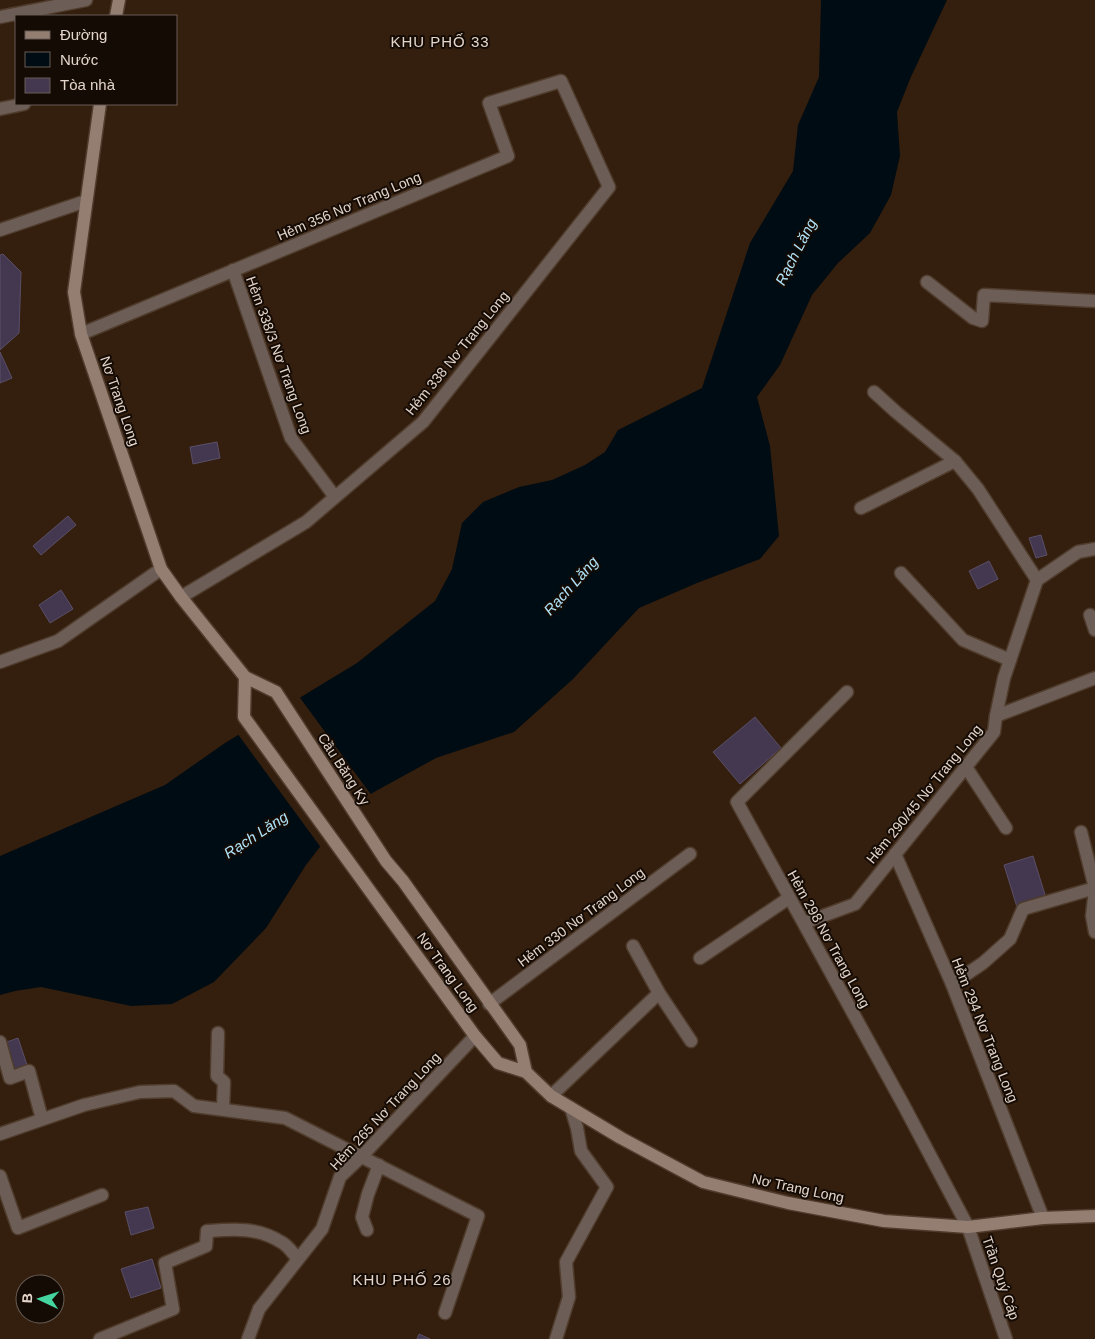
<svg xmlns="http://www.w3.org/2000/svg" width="1095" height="1339" font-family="Arial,sans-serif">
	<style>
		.water { fill: #000c13 }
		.pier { fill: #341f0e }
		.building { fill: #433850; stroke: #5a4f68 }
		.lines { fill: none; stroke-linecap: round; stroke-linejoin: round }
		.service-casing { stroke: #503c2c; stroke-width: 15 }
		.minor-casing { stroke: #503c2c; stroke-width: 15 }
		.secondary-casing { stroke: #503c2c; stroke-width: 15 }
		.service { stroke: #6c5e57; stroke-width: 12 }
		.minor { stroke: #6c5e57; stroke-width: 12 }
		.secondary { stroke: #947e72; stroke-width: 12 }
		.labels { text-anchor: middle; stroke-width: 4; stroke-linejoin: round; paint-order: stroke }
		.street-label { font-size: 14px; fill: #e4d5cb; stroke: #150b05 }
		.neighbourhood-label { font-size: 15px; letter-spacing: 1px; fill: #e4d5cb; stroke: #150b05 }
		.water-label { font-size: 15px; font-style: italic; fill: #afe4fa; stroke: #150b05 }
	</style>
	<rect width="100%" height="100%" fill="#341f0e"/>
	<polygon class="water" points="821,0 947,0 910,79 897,112 900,156 891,195 870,233 838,263 812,295 780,365 757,397 770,446 779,536 760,559 697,583 639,608 573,679 514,732 436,758 354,803 306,865 266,928 214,982 172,1004 131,1006 41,987 15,991 0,995 0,856 165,785 225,743 357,663 435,601 452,569 462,523 483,502 519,487 552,480 585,465 605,452 618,430 702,388 750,243 793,171 798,125 819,77"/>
	<polygon class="pier" points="298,695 372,796 356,805 322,849 237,733"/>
	<g class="building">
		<polygon points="3,254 21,272 19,333 0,350 0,255"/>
		<polygon points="0,352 12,378 0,383"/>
		<polygon points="217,442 220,458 193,464 190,447"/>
		<polygon points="68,516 76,525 41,555 33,546"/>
		<polygon points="1041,535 1047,555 1036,558 1029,538"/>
		<polygon points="989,561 998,579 978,589 969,571"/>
		<polygon points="61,590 73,609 50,623 39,605"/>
		<polygon points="755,717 781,748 740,784 713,752"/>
		<polygon points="1033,856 1046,898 1017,907 1004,865"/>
		<polygon points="18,1038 28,1068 15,1073 4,1043"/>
		<polygon points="148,1207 154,1228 131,1235 125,1212"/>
		<polygon points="152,1259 161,1288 131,1298 121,1269"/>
		<polygon points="419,1334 430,1339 417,1339"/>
	</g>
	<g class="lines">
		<defs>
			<g id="service">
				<polyline points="0,109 24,104"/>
				<polyline points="927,282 973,318 982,321 984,295 1095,301"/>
				<polyline points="874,392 896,412 955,461 978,489 1037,580 1004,678 996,716"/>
				<polyline points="861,508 955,461"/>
				<polyline points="901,573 963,640 1010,660"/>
				<polyline points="1037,580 1078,552 1095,549"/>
				<polyline points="847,692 737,802 903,1104 968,1227"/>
				<polyline points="1081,832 1095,888"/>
				<polyline points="895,854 952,984 1043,1218"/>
				<polyline points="1095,890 1092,916 1095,932"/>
				<polyline points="804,923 855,904 994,732 996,716 1095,678"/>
				<polyline points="633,946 659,993 691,1041"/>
				<polyline points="700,958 789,898"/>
				<polyline points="952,984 983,963 1010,939 1023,909 1095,888"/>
				<polyline points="489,1004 690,854"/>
				<polyline points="218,1033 217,1076 224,1082 223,1109"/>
				<polyline points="0,1042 10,1078 29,1071 42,1119"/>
				<polyline points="551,1096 659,993"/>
				<polyline points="0,1134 84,1105 140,1092 174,1091 194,1106 285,1118 478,1216 445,1313"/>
				<polyline points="0,1176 18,1228 102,1195"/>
				<polyline points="367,1230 362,1217 368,1194 379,1165"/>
				<path d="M100,1339l73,-30 -8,-46 41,-17 1,-15c27,-2 50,-4 74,11 7,3 12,12 17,17"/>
				<polyline points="248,1339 259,1309 322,1229 340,1177 362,1156 475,1036"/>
				<polyline points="556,1339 569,1297 566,1262 607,1187 581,1151 577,1128 571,1108"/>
			</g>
			<g id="minor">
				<polyline points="0,17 86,0"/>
				<polyline points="0,230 86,201"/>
				<polyline points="233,270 291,438 335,497"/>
				<polyline points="81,334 508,156 489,103 561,81 609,187 423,422 306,522 181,597"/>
				<polyline points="1090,615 1095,630"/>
				<polyline points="0,662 58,641 161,569"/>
				<polyline points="966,767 1006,828"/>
				<polyline points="968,1227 1006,1339"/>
			</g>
			<g id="secondary">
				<polyline points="116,16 119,0"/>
				<polyline points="100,104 74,292 81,334 161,569 181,597 245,677 276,692 386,861 403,881 520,1045 526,1072"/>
				<polyline points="245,677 244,717 475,1036 498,1063 526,1072 551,1096 621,1138 703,1182 788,1203 884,1221 968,1227 1043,1218 1095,1216"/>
			</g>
		</defs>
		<use href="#service" class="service-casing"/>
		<use href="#minor" class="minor-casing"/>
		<use href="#secondary" class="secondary-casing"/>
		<use href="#service" class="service"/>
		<use href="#minor" class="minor"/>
		<use href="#secondary" class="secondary"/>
	</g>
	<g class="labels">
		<g class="street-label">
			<text transform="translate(349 206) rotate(-23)" y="5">Hẻm 356 Nơ Trang Long</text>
			<text transform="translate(457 353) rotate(-51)" y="5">Hẻm 338 Nơ Trang Long</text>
			<text transform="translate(279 355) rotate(70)" y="5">Hẻm 338/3 Nơ Trang Long</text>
			<text transform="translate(120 401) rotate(71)" y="5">Nơ Trang Long</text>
			<text transform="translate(344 769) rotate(57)" y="5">Cầu Băng Ky</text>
			<text transform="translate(924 794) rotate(-51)" y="5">Hẻm 290/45 Nơ Trang Long</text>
			<text transform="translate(581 917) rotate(-37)" y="5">Hẻm 330 Nơ Trang Long</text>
			<text transform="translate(829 939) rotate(61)" y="5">Hẻm 298 Nơ Trang Long</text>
			<text transform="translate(448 972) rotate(54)" y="5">Nơ Trang Long</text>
			<text transform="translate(985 1030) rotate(68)" y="5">Hẻm 294 Nơ Trang Long</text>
			<text transform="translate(385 1111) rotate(-47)" y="5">Hẻm 265 Nơ Trang Long</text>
			<text transform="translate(798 1188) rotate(12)" y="5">Nơ Trang Long</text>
			<text transform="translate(1001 1278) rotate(71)" y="5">Trần Quý Cáp</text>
		</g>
		<g class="neighbourhood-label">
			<text x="440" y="47">KHU PHỐ 33</text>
			<text x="402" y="1285">KHU PHỐ 26</text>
		</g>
		<g class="water-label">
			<text transform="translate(796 252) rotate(-63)" y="5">Rạch Lăng</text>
			<text transform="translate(571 586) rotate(-48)" y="5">Rạch Lăng</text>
			<text transform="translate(256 835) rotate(-33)" y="5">Rạch Lăng</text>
		</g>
	</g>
	<rect x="15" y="15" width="162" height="90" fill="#150b05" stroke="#685c54"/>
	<rect x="25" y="31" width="25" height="8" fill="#947e72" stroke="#685c54"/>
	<text x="60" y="40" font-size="15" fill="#e4d5cb">Đường</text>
	<rect x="25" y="52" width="25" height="15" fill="#000c13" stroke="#685c54"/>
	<text x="60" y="65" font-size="15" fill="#e4d5cb">Nước</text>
	<rect x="25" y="78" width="25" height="15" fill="#433850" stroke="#685c54"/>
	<text x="60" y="90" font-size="15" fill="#e4d5cb">Tòa nhà</text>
	<g transform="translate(40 1299) rotate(274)"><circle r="24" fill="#150b05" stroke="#685c54"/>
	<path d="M0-4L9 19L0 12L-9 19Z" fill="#43d4a0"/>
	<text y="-8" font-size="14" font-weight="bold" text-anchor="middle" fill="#e4d5cb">B</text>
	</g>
</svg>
